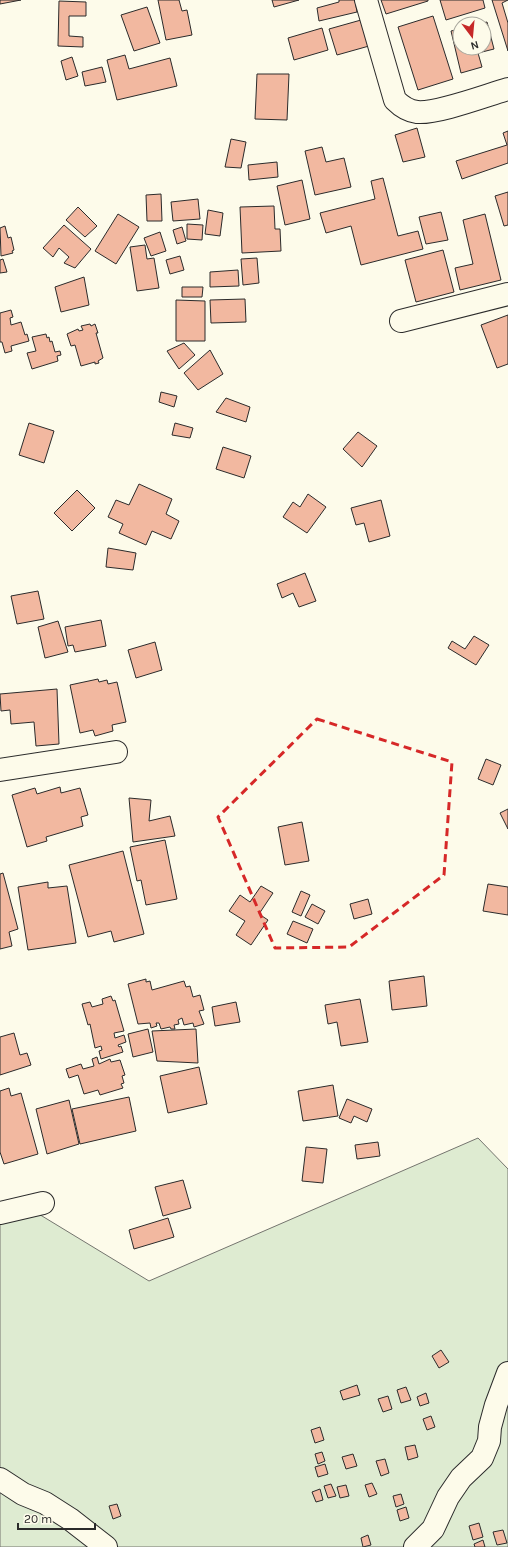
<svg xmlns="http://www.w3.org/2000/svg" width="508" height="1547" font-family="Karla,sans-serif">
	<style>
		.green { fill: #deebd1; stroke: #74746e }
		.building { fill: #f2b8a0; stroke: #2b2b2b }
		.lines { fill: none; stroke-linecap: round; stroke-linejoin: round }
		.minor-casing { stroke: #2b2b2b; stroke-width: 24 }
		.minor { stroke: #fdfbea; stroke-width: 22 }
		.marked { fill: none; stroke: #d62828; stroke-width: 3; stroke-dasharray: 8 5; stroke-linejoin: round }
	</style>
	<rect width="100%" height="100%" fill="#fdfbea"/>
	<polygon class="green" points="478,1138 508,1169 508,1547 0,1547 0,1206 19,1202 149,1281"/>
	<g class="building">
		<polygon points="0,0 21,0 0,4"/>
		<polygon points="158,0 179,0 182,11 187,10 192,35 166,40"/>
		<polygon points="272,0 299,0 274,7"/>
		<polygon points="339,0 355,0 357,12 319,21 317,8 339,2"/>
		<polygon points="381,0 428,0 428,1 386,14"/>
		<polygon points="440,0 483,0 485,8 446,20"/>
		<polygon points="492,0 508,0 502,3 508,23 508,51"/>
		<polygon points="59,1 86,2 86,16 69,16 69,36 83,37 83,47 58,46"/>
		<polygon points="147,7 160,43 134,51 121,15"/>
		<polygon points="433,16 453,79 418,90 398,27"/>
		<polygon points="361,20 369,46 337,55 329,29"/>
		<polygon points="487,22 494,49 478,53 482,67 461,73 451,31 460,29 460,48 484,48 484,24 478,24"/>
		<polygon points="322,28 328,50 294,60 288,38"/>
		<polygon points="125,55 129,69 170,58 177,86 117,100 107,60"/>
		<polygon points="72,57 78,76 66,80 61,61"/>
		<polygon points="102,67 106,82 85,86 82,72"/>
		<polygon points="257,74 289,74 287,120 255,119"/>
		<polygon points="417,128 425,157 403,162 395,135"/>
		<polygon points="508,131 508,163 462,179 456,161 507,145 503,133"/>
		<polygon points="231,139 246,142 241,168 225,167"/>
		<polygon points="322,147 326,162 344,158 351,187 315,195 305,151"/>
		<polygon points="277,162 278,177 249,180 248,165"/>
		<polygon points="383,178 398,236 418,231 423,249 361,265 351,226 326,233 320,213 375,199 371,181"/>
		<polygon points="302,180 310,219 285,225 277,186"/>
		<polygon points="508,192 508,225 504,226 495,196"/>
		<polygon points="161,194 162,221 147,221 146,195"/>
		<polygon points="198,199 200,219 173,221 171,202"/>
		<polygon points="274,206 275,229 280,229 281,251 242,253 240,207"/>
		<polygon points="78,207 97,226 85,237 66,220"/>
		<polygon points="208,210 223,213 220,236 205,234"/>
		<polygon points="441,212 448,240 426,244 419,217"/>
		<polygon points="118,214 139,227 116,264 95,251"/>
		<polygon points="485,214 501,280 460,290 455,268 473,264 463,220"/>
		<polygon points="187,224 203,225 202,240 187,239"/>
		<polygon points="64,225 91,249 75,268 64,263 69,257 59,248 53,257 43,248"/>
		<polygon points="5,226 8,238 11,237 14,250 12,251 13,253 1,256 0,228"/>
		<polygon points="182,227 186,241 177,244 173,230"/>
		<polygon points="160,232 166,251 151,256 144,238"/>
		<polygon points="145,245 147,259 154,258 159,288 137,291 130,247"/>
		<polygon points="443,250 454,292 416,302 405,260"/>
		<polygon points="180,256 184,270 170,274 166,260"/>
		<polygon points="257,258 259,283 243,285 241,259"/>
		<polygon points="3,259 7,272 0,273 0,260"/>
		<polygon points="238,270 239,286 210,287 210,272"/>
		<polygon points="84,277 89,305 61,312 55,287"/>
		<polygon points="182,287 203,287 202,297 182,297"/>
		<polygon points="245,299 246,322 211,323 210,300"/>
		<polygon points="176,300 205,301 205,341 176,341"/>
		<polygon points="11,310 13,317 10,318 11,325 21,322 25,335 27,334 29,341 11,346 12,351 5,353 2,342 0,342 0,313"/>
		<polygon points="508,315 508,364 497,368 481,325"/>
		<polygon points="90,324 91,326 95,324 98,333 96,333 103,358 98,361 99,363 95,364 95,362 81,366 75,345 71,346 67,334 78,329 79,331 83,330 81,326"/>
		<polygon points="46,334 47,338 49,337 50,342 52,341 55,352 60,351 61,355 57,356 58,361 32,369 27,353 36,351 32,337"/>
		<polygon points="184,343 195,355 179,369 167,351"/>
		<polygon points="210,350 223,374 198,390 184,373"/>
		<polygon points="161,392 177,396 174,407 159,402"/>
		<polygon points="226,398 250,407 246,422 216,412"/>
		<polygon points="29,423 54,431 44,463 19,455"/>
		<polygon points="175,423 193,428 190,438 172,435"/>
		<polygon points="358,432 377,446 362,467 343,449"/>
		<polygon points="223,447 251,456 244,478 216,469"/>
		<polygon points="139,484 172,499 166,514 179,521 171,539 152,531 146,545 119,533 123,524 108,517 116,500 129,505"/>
		<polygon points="77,490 95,508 72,531 54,513"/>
		<polygon points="308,494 326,507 307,533 283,517 293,502 300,507"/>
		<polygon points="381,500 390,536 369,542 364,523 356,525 351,508"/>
		<polygon points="108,548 136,553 133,570 106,567"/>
		<polygon points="305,573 316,601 299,607 293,593 282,598 277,584"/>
		<polygon points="38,591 44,619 17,624 11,596"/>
		<polygon points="101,620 106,646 75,652 73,645 68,646 65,627"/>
		<polygon points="58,621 68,652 45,658 38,627"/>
		<polygon points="474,636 489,645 476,665 448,648 452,641 465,649"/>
		<polygon points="155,642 162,670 136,678 128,650"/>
		<polygon points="98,679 99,682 107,680 108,684 117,682 126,722 112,725 113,731 95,736 93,730 80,733 70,685"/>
		<polygon points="57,689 59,744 36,746 34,722 11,724 10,710 1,711 0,694"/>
		<polygon points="486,759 501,765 493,785 478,779"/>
		<polygon points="60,787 61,793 80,788 88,815 81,817 83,826 46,837 47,841 27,847 12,795 35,788 37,794"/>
		<polygon points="129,798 151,800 149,821 170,816 175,836 133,842"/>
		<polygon points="508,809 508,829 500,813"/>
		<polygon points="302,822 309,861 285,865 278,827"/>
		<polygon points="165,840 177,899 146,905 141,880 137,881 130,847"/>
		<polygon points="123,851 144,934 114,942 111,931 88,937 69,865"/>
		<polygon points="3,873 18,929 9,932 12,946 0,949 0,874"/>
		<polygon points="48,882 48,888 67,886 76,943 28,950 18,887"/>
		<polygon points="488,884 508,887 508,915 483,911"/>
		<polygon points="261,886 273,893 259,914 268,920 251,945 236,935 245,921 229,911 240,895 250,902"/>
		<polygon points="301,891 310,895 301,916 292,912"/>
		<polygon points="368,899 372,914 354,919 350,904"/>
		<polygon points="312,904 325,911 318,924 305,917"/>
		<polygon points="293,921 313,929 307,943 287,934"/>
		<polygon points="424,976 427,1006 392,1010 389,981"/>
		<polygon points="146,979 146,982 150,981 152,990 184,981 186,987 190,986 193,997 200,995 204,1010 199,1011 204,1024 194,1027 193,1023 184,1025 182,1018 178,1020 179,1024 174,1025 175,1029 171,1029 170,1027 161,1029 159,1023 156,1023 157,1026 151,1028 150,1023 138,1024 128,984"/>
		<polygon points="111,996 113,1001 115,1000 124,1031 114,1033 115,1038 124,1035 126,1042 118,1045 119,1047 121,1046 123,1052 101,1059 99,1051 102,1050 101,1046 95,1048 90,1024 88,1025 82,1004 90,1002 92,1007 103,1004 102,999"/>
		<polygon points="360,999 368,1042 341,1046 337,1022 328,1024 325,1005"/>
		<polygon points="236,1002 240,1022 215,1026 212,1007"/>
		<polygon points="148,1029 153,1052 133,1057 128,1034"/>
		<polygon points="196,1029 198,1063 157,1061 152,1031"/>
		<polygon points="14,1033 20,1055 27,1053 31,1065 0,1075 0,1037"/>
		<polygon points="97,1057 99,1064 110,1059 111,1062 120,1060 125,1075 122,1076 124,1083 121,1084 123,1088 100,1095 98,1090 84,1094 78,1075 69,1078 66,1069 81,1064 83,1069 94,1066 92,1059"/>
		<polygon points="199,1067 207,1104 168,1113 160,1076"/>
		<polygon points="333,1085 338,1116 303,1121 298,1091"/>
		<polygon points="9,1088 11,1096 21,1093 38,1154 4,1164 0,1152 0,1091"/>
		<polygon points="129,1097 136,1131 80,1144 72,1109"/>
		<polygon points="347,1099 372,1109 367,1122 354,1116 351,1123 339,1118"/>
		<polygon points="69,1100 79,1144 47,1154 36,1109"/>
		<polygon points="378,1142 380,1156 357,1159 355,1145"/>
		<polygon points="306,1147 327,1149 323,1183 302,1181"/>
		<polygon points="183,1180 191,1208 163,1216 155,1187"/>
		<polygon points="168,1218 174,1237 134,1249 129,1230"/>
		<polygon points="441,1350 449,1362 439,1368 432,1356"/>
		<polygon points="357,1385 360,1395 343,1400 340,1391"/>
		<polygon points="406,1387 411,1400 401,1403 397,1390"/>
		<polygon points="426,1393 429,1403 420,1406 417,1397"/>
		<polygon points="388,1396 392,1409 383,1412 378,1399"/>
		<polygon points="431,1416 435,1427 427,1430 423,1419"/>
		<polygon points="320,1427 324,1440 315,1443 311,1430"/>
		<polygon points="415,1445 418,1457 408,1460 405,1447"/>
		<polygon points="322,1452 325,1461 318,1464 315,1454"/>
		<polygon points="353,1454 357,1466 346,1469 342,1457"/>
		<polygon points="385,1459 389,1473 381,1476 376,1461"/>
		<polygon points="325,1464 328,1474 318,1477 315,1467"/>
		<polygon points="372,1483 377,1494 369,1497 365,1485"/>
		<polygon points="331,1484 336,1496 328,1498 324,1486"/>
		<polygon points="346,1485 349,1496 340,1498 337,1487"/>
		<polygon points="320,1489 323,1500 316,1502 312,1492"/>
		<polygon points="401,1494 404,1504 396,1507 393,1496"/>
		<polygon points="117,1504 121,1516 113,1519 109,1506"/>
		<polygon points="406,1507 409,1518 400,1521 397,1510"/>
		<polygon points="479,1523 483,1537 473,1540 469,1526"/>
		<polygon points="503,1530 507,1543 497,1545 493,1532"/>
		<polygon points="368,1535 371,1545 363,1547 361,1538"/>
		<polygon points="483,1540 485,1547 475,1547 474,1544"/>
	</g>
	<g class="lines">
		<defs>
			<g id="minor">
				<path d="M366,0l29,100c6,6 13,11 22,12 20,2 70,-17 91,-23"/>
				<polyline points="401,321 508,294"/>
				<polyline points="0,770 116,752"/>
				<polyline points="0,1213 43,1203"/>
				<polyline points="0,1479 23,1494 45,1503 70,1519 106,1547"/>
				<polyline points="415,1547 433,1529 448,1497 461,1478 482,1458 489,1441 490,1427 496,1405 508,1373"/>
			</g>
		</defs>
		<use href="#minor" class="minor-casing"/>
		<use href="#minor" class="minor"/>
	</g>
	<path class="marked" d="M317,719l135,43 -8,113 -95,72 -74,1 -57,-131z"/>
	<g transform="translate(472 36) rotate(164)"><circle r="19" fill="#fdfbea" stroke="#a9a89e"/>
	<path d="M0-3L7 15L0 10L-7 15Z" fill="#c62828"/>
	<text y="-6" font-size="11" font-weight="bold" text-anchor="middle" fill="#2b2b2b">N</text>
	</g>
	<path d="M18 1523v6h77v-6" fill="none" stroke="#2b2b2b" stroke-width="2"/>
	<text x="24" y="1523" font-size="12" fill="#2b2b2b" stroke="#fdfbea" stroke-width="3" paint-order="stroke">20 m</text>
</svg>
